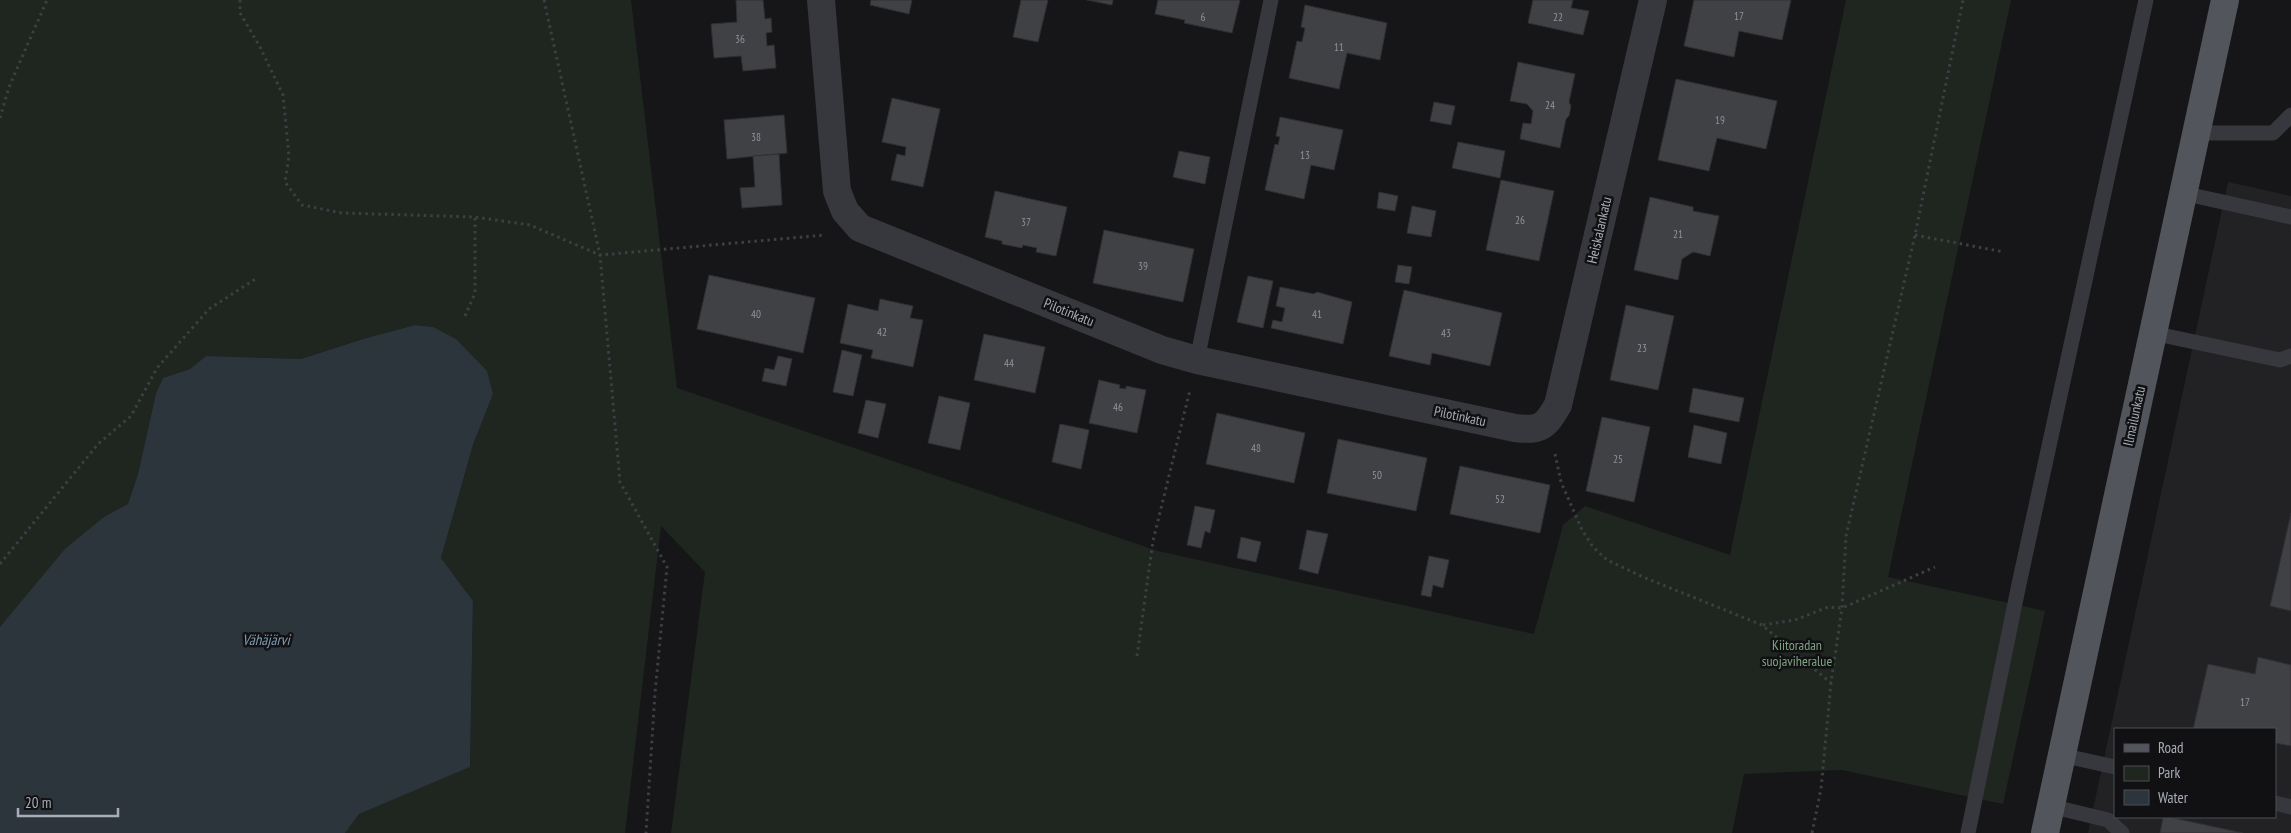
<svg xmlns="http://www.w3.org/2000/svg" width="2291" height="833" font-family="'PT Sans Narrow',sans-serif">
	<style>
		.built { fill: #222225; fill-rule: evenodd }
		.green { fill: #1e261f }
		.water { fill: #2c353c }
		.building { fill: #404145; stroke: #303034 }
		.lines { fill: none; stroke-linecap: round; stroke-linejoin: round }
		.path { stroke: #3d3f44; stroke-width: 3; stroke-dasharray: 2.5 4; stroke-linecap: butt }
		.lane { stroke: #37383d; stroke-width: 15 }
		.street { stroke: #37383d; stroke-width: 28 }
		.primary { stroke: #53555c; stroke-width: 28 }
		.labels { text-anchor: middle; stroke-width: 5; stroke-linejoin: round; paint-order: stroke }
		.number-label { font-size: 11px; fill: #8e929b }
		.street-label { font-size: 14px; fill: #a8adb8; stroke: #111113 }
		.park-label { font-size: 14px; fill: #7fa381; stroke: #111113 }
		.water-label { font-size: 15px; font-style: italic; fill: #7f9bb3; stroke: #111113 }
	</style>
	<rect width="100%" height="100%" fill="#161618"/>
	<path class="built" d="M2228,182l63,14v637h-203zM2115,729h160v88h-160z"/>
	<polygon class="green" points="0,0 631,0 677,388 1158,551 1534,634 1563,525 1585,506 1730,555 1846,0 2011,0 1888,577 2045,611 2003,804 1842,770 1744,774 1732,833 671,833 705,572 661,526 625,833 345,833 358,814 470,767 473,601 441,558 473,445 493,394 433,327 415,325 363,339 301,359 206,356 190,369 163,378 156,393 138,474 128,505 104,517 0,627"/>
	<polygon class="water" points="415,325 433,327 456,339 487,371 493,394 473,445 441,558 473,601 470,767 359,814 345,833 0,833 0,627 65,549 104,517 128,504 138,474 156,393 163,378 190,369 206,356 301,359 363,339"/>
	<g class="building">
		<polygon points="736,0 763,0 765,19 771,18 772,32 766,33 767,46 774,45 776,68 743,71 741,56 714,58 711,24 737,22"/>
		<polygon points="871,0 912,0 909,14 870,5"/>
		<polygon points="1021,0 1048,0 1038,42 1013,37"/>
		<polygon points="1087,0 1113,0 1112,5"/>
		<polygon points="1158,0 1240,0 1232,33 1184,23 1185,20 1155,14"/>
		<polygon points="1533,0 1573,0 1571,8 1589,11 1583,35 1528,23"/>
		<polygon points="1694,0 1791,0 1782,40 1739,31 1734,57 1684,46"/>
		<polygon points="1305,5 1387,23 1380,60 1347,53 1339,89 1289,78 1297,41 1302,42 1305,28 1301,27"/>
		<polygon points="1518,62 1575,74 1569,102 1571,106 1569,116 1566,119 1560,148 1520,139 1523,123 1531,124 1533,111 1527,104 1510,101"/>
		<polygon points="1676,79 1777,101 1766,149 1717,138 1709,171 1658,160"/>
		<polygon points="892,98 940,109 923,187 891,180 897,154 905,156 906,147 882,142"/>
		<polygon points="1434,102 1455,106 1451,125 1430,121"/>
		<polygon points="784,115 787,153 727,159 724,120"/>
		<polygon points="1280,117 1343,130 1334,170 1311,165 1304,199 1265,190 1275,144 1278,145 1280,137 1276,136"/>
		<polygon points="1458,142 1505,151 1500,178 1452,168"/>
		<polygon points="1179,151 1210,157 1205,184 1173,177"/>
		<polygon points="779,154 782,205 742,208 740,188 755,187 753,156"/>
		<polygon points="1501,180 1554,191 1539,261 1486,250"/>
		<polygon points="995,191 1067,207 1056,256 1036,252 1037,248 1023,245 1022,248 1002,244 1002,241 985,237"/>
		<polygon points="1379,192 1398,196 1395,211 1377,208"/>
		<polygon points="1650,197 1693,207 1693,211 1719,216 1710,256 1693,252 1682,259 1678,280 1634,270"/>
		<polygon points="1412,206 1436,211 1431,237 1407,233"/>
		<polygon points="1104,230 1194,249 1183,302 1093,283"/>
		<polygon points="1398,265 1412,267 1409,284 1395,282"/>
		<polygon points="709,275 815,298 803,353 697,329"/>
		<polygon points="1248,276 1273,281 1263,328 1237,322"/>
		<polygon points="1280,287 1314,294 1317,292 1352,302 1343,344 1271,328 1273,320 1282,322 1285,308 1276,306"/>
		<polygon points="1404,290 1502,313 1490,366 1432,353 1430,365 1389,356"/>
		<polygon points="880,299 913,306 910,318 923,320 913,367 871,358 873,350 840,343 848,304 878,311"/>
		<polygon points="1626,305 1674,316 1658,390 1610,380"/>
		<polygon points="984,334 1045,347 1035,393 974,380"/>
		<polygon points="842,350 862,355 853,396 833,392"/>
		<polygon points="778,356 792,359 786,386 762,381 765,368 774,370"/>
		<polygon points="1099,380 1120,385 1119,388 1126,389 1126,386 1146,390 1137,433 1089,423"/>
		<polygon points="1693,388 1744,398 1739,422 1689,412"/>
		<polygon points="939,396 970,403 960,450 928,443"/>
		<polygon points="866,400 886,404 878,438 858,433"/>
		<polygon points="1217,413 1305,433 1294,483 1206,464"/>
		<polygon points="1602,417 1650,427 1634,502 1586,491"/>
		<polygon points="1060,424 1089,430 1081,469 1052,462"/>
		<polygon points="1694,425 1727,433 1721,464 1688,457"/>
		<polygon points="1338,439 1427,458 1416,511 1327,493"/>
		<polygon points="1460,466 1550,485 1540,533 1450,514"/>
		<polygon points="1195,506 1215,510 1210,533 1205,531 1201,548 1187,545"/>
		<polygon points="2291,513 2291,611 2270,606"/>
		<polygon points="1307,530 1328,534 1318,574 1299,569"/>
		<polygon points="1241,537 1261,542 1256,562 1237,558"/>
		<polygon points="1429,556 1449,560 1443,588 1433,585 1431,597 1421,595"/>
		<polygon points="2258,657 2291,665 2291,746 2275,743 2275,729 2193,729 2208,664 2255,674"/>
		<polygon points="2163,817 2169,817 2243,833 2160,833"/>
	</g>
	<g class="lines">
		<g class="path">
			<polyline points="240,0 240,13 260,47 283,95 289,156 285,182 302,205 342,213 475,217 530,225 600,255 825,235"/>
			<polyline points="544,0 600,255 620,482 667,567 655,693 646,833"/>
			<polyline points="0,118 9,87 47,0"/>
			<polyline points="1915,235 2004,252"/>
			<polyline points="465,316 475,293 475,217"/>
			<polyline points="1555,454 1561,482 1582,530 1593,547 1607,560 1643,577 1762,625 1831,683"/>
			<polyline points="0,564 98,444 131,416 157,368 209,309 257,278"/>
			<polyline points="1763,625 1795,620 1828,607 1842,608 1935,567"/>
			<polyline points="1137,656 1153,541 1190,390"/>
			<polyline points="1812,833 1821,789 1831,683 1842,608 1846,536 1915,235 1963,0"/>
		</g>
		<g class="lane">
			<polyline points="2196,133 2273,133 2291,115"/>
			<polyline points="2182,193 2291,217"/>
			<polyline points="2152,333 2280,360 2291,356"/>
			<polyline points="1197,360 1271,0"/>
			<polyline points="2061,755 2115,767"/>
			<polyline points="2275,803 2291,807"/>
			<polyline points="2050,806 2108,820 2122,833"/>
			<polyline points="1968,833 2019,584 2146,0"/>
		</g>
		<path class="street" d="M821,0l16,191 8,20 15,17 302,122 35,10 318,68c26,3 30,-1 43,-23l95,-405"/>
		<polyline class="primary" points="2045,833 2225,0"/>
	</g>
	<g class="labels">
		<g class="number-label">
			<text x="1739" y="20">17</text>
			<text x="1203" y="21">6</text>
			<text x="1558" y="21">22</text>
			<text x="740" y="43">36</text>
			<text x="1339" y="51">11</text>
			<text x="1550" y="109">24</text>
			<text x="1720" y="124">19</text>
			<text x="756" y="141">38</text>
			<text x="1305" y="159">13</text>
			<text x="1520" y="224">26</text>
			<text x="1026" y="226">37</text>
			<text x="1678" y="238">21</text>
			<text x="1143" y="270">39</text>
			<text x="756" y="318">40</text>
			<text x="1317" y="318">41</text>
			<text x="882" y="336">42</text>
			<text x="1446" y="337">43</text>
			<text x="1642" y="352">23</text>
			<text x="1009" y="367">44</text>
			<text x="1118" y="411">46</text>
			<text x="1256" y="452">48</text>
			<text x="1618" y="463">25</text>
			<text x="1377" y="479">50</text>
			<text x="1500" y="503">52</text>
			<text x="2245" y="706">17</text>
		</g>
		<g class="street-label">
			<text transform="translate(1599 230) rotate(-77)" y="5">Heiskalankatu</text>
			<text transform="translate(1069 312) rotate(22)" y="5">Pilotinkatu</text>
			<text transform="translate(1460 416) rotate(12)" y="5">Pilotinkatu</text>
			<text transform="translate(2134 416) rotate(-78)" y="5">Ilmailunkatu</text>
		</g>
		<g class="park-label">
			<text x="1797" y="650">Kiitoradan<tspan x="1797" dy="16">suojaviheralue</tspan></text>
		</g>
		<g class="water-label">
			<text x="266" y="645">Vähäjärvi</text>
		</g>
	</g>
	<rect x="2114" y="728" width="162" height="90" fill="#111113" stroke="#4d4f55"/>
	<rect x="2124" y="744" width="25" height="8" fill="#53555c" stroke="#4d4f55"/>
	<text x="2158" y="753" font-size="15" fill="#a8adb8">Road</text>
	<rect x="2124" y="766" width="25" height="15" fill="#1e261f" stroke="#4d4f55"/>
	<text x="2158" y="778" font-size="15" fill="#a8adb8">Park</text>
	<rect x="2124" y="790" width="25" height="15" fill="#2c353c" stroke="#4d4f55"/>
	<text x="2158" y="803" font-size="15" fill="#a8adb8">Water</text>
	<path d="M18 808v8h100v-8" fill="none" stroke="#a8adb8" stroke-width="2.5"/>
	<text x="25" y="808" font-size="15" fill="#a8adb8" stroke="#111113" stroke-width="4" paint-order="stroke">20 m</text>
</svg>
